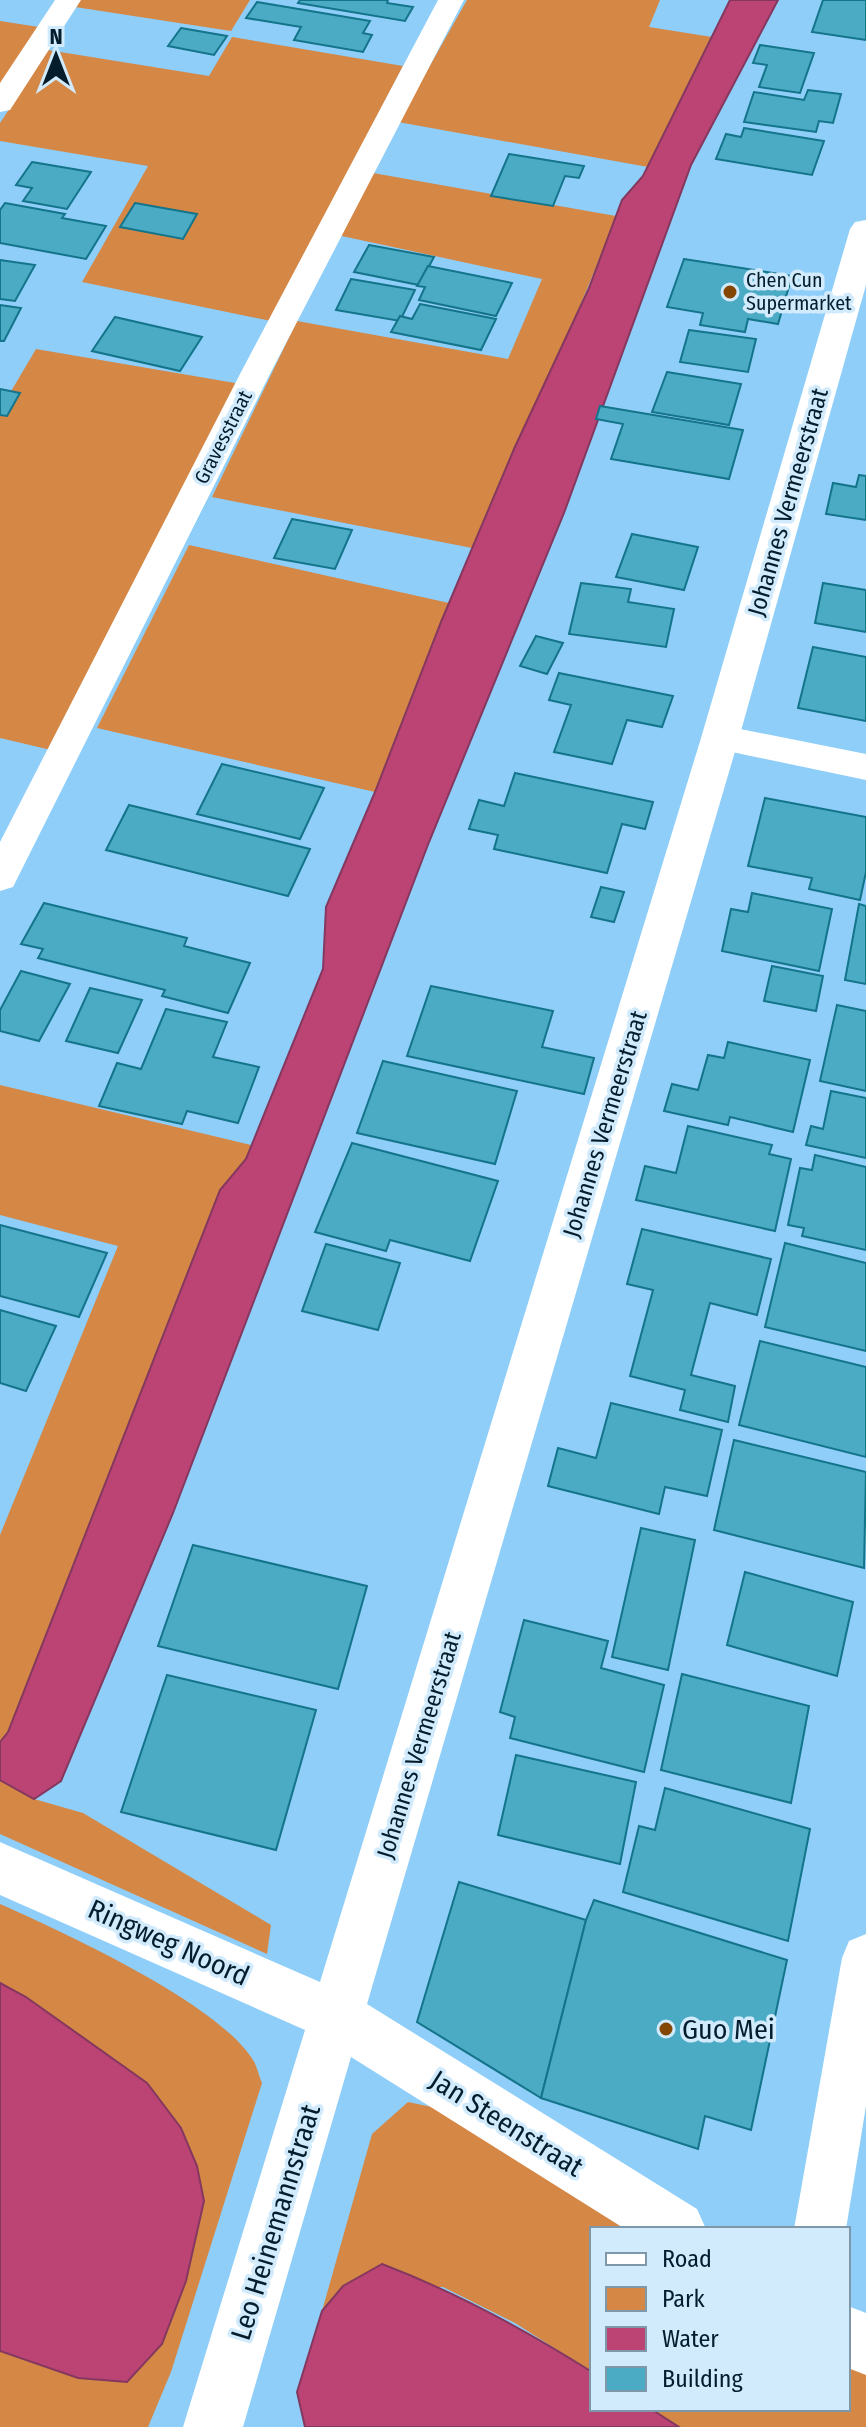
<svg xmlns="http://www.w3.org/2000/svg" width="866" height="2427" font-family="'Fira Sans Condensed',sans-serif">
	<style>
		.green { fill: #d58745 }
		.water { fill: #bc4475; stroke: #84385f; stroke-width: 2 }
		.building { fill: #4baac4; stroke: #13748a; stroke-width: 2 }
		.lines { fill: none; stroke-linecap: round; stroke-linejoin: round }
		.street { fill: #fff; fill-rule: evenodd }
		.secondary { fill: #fff; fill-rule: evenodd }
		.poi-dot { fill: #834603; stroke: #d1eafc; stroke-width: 3 }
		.labels { text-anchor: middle; stroke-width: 7; stroke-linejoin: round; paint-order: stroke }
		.far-poi-label { font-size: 20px; fill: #031d2d; stroke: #d1eafc; text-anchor: start }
		.far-street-label { font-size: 20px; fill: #031d2d; stroke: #d1eafc }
		.street-label { font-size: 24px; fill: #031d2d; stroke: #d1eafc }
		.near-street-label { font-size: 28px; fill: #031d2d; stroke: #d1eafc }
		.near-poi-label { font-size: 28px; fill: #031d2d; stroke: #d1eafc; text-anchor: start }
	</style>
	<rect width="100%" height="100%" fill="#8ecef9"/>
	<g class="green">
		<polygon points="80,0 250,0 231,31 75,7"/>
		<polygon points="467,0 660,0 649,27 712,37 648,167 398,122"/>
		<polygon points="0,21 39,27 0,89"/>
		<polygon points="232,37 403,66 271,321 82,282 148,166 0,141 0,123 48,50 209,76"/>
		<path d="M373,173l243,43c-42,113 -97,221 -144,332l-260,-51 85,-176 211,38 34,-80 -205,-44z"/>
		<polygon points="36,349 241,384 51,750 0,738 0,410"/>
		<polygon points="189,545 449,603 375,792 97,728"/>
		<polygon points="0,1085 251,1145 246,1159 220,1190 8,1732 0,1742 0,1535 118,1246 0,1215"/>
		<polygon points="0,1780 34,1799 83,1813 271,1925 267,1954 0,1834"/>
		<path d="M0,1904c63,28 218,99 253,156 4,6 6,16 9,23l-91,289 -23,55h-148v-76l78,27 49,4 35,-38 24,-63 -160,-284 -26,-14z"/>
		<polygon points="408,2102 451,2111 641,2229 592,2229 592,2372 515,2323 443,2287 343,2286 322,2311 372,2134"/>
		<polygon points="848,2357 866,2369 866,2427 679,2427 651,2409 848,2409"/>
	</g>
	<g class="water">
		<polygon points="730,0 778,0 691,165 564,513 429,842 173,1513 61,1781 34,1799 0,1780 0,1742 8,1732 220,1190 246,1159 323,969 326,907 375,792 441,622 514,449 589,288 622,200 643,176"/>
		<polygon points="0,1983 26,1997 147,2083 181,2128 197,2166 204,2201 186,2281 162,2344 127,2382 78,2378 0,2351"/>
		<path d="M382,2264c76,29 142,65 210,108v37h59l28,18h-374l-8,-35 25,-81 21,-25z"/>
	</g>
	<g class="building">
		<polygon points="300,0 388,0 387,3 413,7 405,21 298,3"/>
		<polygon points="823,0 866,0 866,40 812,32"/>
		<polygon points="257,2 370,21 363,33 372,35 363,52 294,40 301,27 246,18"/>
		<polygon points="181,28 227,36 214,55 168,46"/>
		<polygon points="760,45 814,53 800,93 759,87 767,65 753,63"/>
		<polygon points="808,90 841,94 833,123 819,121 816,132 744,122 754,92 804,100"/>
		<polygon points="744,128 824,141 812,175 716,159 726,134 741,137"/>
		<polygon points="509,154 584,166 579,178 565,176 553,206 491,196"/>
		<polygon points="32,162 91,172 67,209 23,201 32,188 16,185"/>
		<polygon points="5,203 65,214 62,218 106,226 86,259 0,243 0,210"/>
		<polygon points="135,203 197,214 183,239 120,227"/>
		<polygon points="369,245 434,257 419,285 354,272"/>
		<polygon points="684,259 792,276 778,324 748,319 745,332 700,325 703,313 667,307"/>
		<polygon points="0,260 35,265 15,301 0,299"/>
		<polygon points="428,266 512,283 496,316 419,300 425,287 417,286"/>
		<polygon points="351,279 415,290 400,321 336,310"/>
		<polygon points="420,304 496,319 481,350 391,332 400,316 412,319"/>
		<polygon points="0,305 21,308 4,341 0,341"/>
		<polygon points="115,317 202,337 180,371 92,351"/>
		<polygon points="689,330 756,339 748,372 680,362"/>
		<polygon points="667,372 741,384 729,425 652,412"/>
		<polygon points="0,389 20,393 7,416 0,415"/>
		<polygon points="600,406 743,430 729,479 611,459 623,424 596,419"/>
		<polygon points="859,475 866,476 866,520 826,514 833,483 856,487"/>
		<polygon points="292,519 352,530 335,569 274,558"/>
		<polygon points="632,534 698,547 684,590 616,577"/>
		<polygon points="581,583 631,589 628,602 674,609 666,647 569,634"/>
		<polygon points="823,583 866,590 866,632 815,623"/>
		<polygon points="536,636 563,643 547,674 520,666"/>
		<polygon points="813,647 866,657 866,721 798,708"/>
		<polygon points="559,673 673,696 662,727 627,720 612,764 554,752 571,705 549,700"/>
		<polygon points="222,764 324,788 300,839 197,814"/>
		<polygon points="515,773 653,802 645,829 622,824 607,873 494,849 498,835 469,829 479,800 504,806"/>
		<polygon points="765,798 866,817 866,872 860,900 809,889 812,878 748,866"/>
		<polygon points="129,805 310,849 288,896 106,850"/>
		<polygon points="601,887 624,892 614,922 591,917"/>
		<polygon points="752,893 832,909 819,971 722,951 731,909 748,912"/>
		<polygon points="44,903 187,938 184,946 250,963 228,1013 162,996 165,990 38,958 43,949 21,944"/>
		<polygon points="859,904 866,906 866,984 845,980"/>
		<polygon points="772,966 823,976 816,1011 764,1001"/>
		<polygon points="21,971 70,984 39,1041 0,1031 0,1010"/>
		<polygon points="431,986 553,1011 542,1047 594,1058 584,1094 407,1056"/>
		<polygon points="90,988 142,1000 118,1053 66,1041"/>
		<polygon points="837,1005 866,1011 866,1091 820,1081"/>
		<polygon points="166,1009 227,1022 213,1057 259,1067 238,1123 187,1111 182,1124 99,1106 117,1063 141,1069"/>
		<polygon points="728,1042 810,1060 793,1132 730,1117 728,1125 664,1111 672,1084 698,1090 708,1055 724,1058"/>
		<polygon points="383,1061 517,1091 495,1164 357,1133"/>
		<polygon points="831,1091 866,1098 866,1158 806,1145 811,1126 823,1129"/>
		<polygon points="688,1126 772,1145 769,1154 791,1159 775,1231 636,1200 645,1166 676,1173"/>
		<polygon points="352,1143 498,1181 470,1261 390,1240 386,1251 315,1232"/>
		<polygon points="815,1155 866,1167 866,1250 802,1236 804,1228 788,1225 800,1168 812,1170"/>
		<polygon points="0,1225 107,1253 79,1317 0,1296"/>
		<polygon points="642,1229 771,1259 757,1315 710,1303 691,1375 735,1386 728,1422 680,1410 685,1390 630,1376 653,1290 627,1284"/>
		<polygon points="785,1243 866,1263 866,1351 765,1327"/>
		<polygon points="326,1244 400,1263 378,1330 302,1311"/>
		<polygon points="0,1310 56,1326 26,1391 0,1383"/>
		<polygon points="760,1341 866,1367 866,1457 739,1425"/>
		<polygon points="611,1403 722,1430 707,1496 665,1487 659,1514 548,1486 558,1448 596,1458"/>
		<polygon points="734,1440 866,1472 864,1568 714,1530"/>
		<polygon points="641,1528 695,1540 668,1670 612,1657"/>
		<polygon points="193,1545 367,1586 338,1689 158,1646"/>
		<polygon points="745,1572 853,1602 837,1676 727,1645"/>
		<polygon points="524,1620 608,1641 601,1668 664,1685 644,1772 510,1738 515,1717 500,1712"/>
		<polygon points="682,1674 809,1706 791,1803 661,1770"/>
		<polygon points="167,1675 316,1710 276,1850 121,1812"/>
		<polygon points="516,1755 636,1782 620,1864 498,1835"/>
		<polygon points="665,1788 810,1829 788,1941 623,1892 639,1826 655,1830"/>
		<polygon points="459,1882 586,1920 541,2098 417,2022"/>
		<polygon points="594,1900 787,1960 751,2130 705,2116 698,2149 541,2098 586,1920"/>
	</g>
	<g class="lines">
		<g class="street">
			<polygon points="55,0 81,0 10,110 0,112 0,83"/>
			<polygon points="438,0 464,0 270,374 18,877 13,887 0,891 0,842 240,374"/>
			<polygon points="720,725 866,754 866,780 708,747 703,738 708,729"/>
			<polygon points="866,1934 866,2106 846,2229 794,2229 842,1958 849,1941"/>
		</g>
		<g class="secondary">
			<polygon points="866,220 866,285 739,738 367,2004 697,2209 706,2229 625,2229 351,2057 243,2427 183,2427 305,2030 0,1895 0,1842 320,1982 701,738 850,229 855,222"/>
			<polygon points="848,2306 866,2313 866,2375 848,2368"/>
		</g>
	</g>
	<g class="poi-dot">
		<circle cx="730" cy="292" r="8"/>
		<circle cx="666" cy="2029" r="8"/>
	</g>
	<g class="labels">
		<g class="far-poi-label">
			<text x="746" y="287">Chen Cun<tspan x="746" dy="23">Supermarket</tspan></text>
		</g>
		<g class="far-street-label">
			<text transform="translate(223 437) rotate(-63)" y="7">Gravesstraat</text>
		</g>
		<g class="street-label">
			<text transform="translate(788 502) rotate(-74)" y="8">Johannes Vermeerstraat</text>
			<text transform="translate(605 1124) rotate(-73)" y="8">Johannes Vermeerstraat</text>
			<text transform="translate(419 1745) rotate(-73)" y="8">Johannes Vermeerstraat</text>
		</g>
		<g class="near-street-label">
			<text transform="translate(169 1942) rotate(24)" y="10">Ringweg Noord</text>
			<text transform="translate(507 2123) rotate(32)" y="10">Jan Steenstraat</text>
			<text transform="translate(275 2222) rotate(-73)" y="10">Leo Heinemannstraat</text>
		</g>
		<g class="near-poi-label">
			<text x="682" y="2039">Guo Mei</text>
		</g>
	</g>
	<rect x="590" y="2227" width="260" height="184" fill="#d1eafc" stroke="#7f98a9" stroke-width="2"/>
	<rect x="606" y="2253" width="40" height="12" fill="#ffffff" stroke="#7f98a9" stroke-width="2"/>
	<text x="662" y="2267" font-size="24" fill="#031d2d">Road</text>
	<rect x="606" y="2287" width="40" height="24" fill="#d58745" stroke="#7f98a9" stroke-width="2"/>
	<text x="662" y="2307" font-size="24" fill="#031d2d">Park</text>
	<rect x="606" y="2327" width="40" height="24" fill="#bc4475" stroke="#7f98a9" stroke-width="2"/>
	<text x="662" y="2347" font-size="24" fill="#031d2d">Water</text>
	<rect x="606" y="2367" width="40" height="24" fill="#4baac4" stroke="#7f98a9" stroke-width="2"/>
	<text x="662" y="2387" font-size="24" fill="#031d2d">Building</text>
	<g transform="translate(56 56)" stroke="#d1eafc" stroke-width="6" paint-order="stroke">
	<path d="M0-6L14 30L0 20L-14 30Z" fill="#031d2d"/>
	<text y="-12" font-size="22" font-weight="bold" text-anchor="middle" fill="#031d2d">N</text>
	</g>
</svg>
